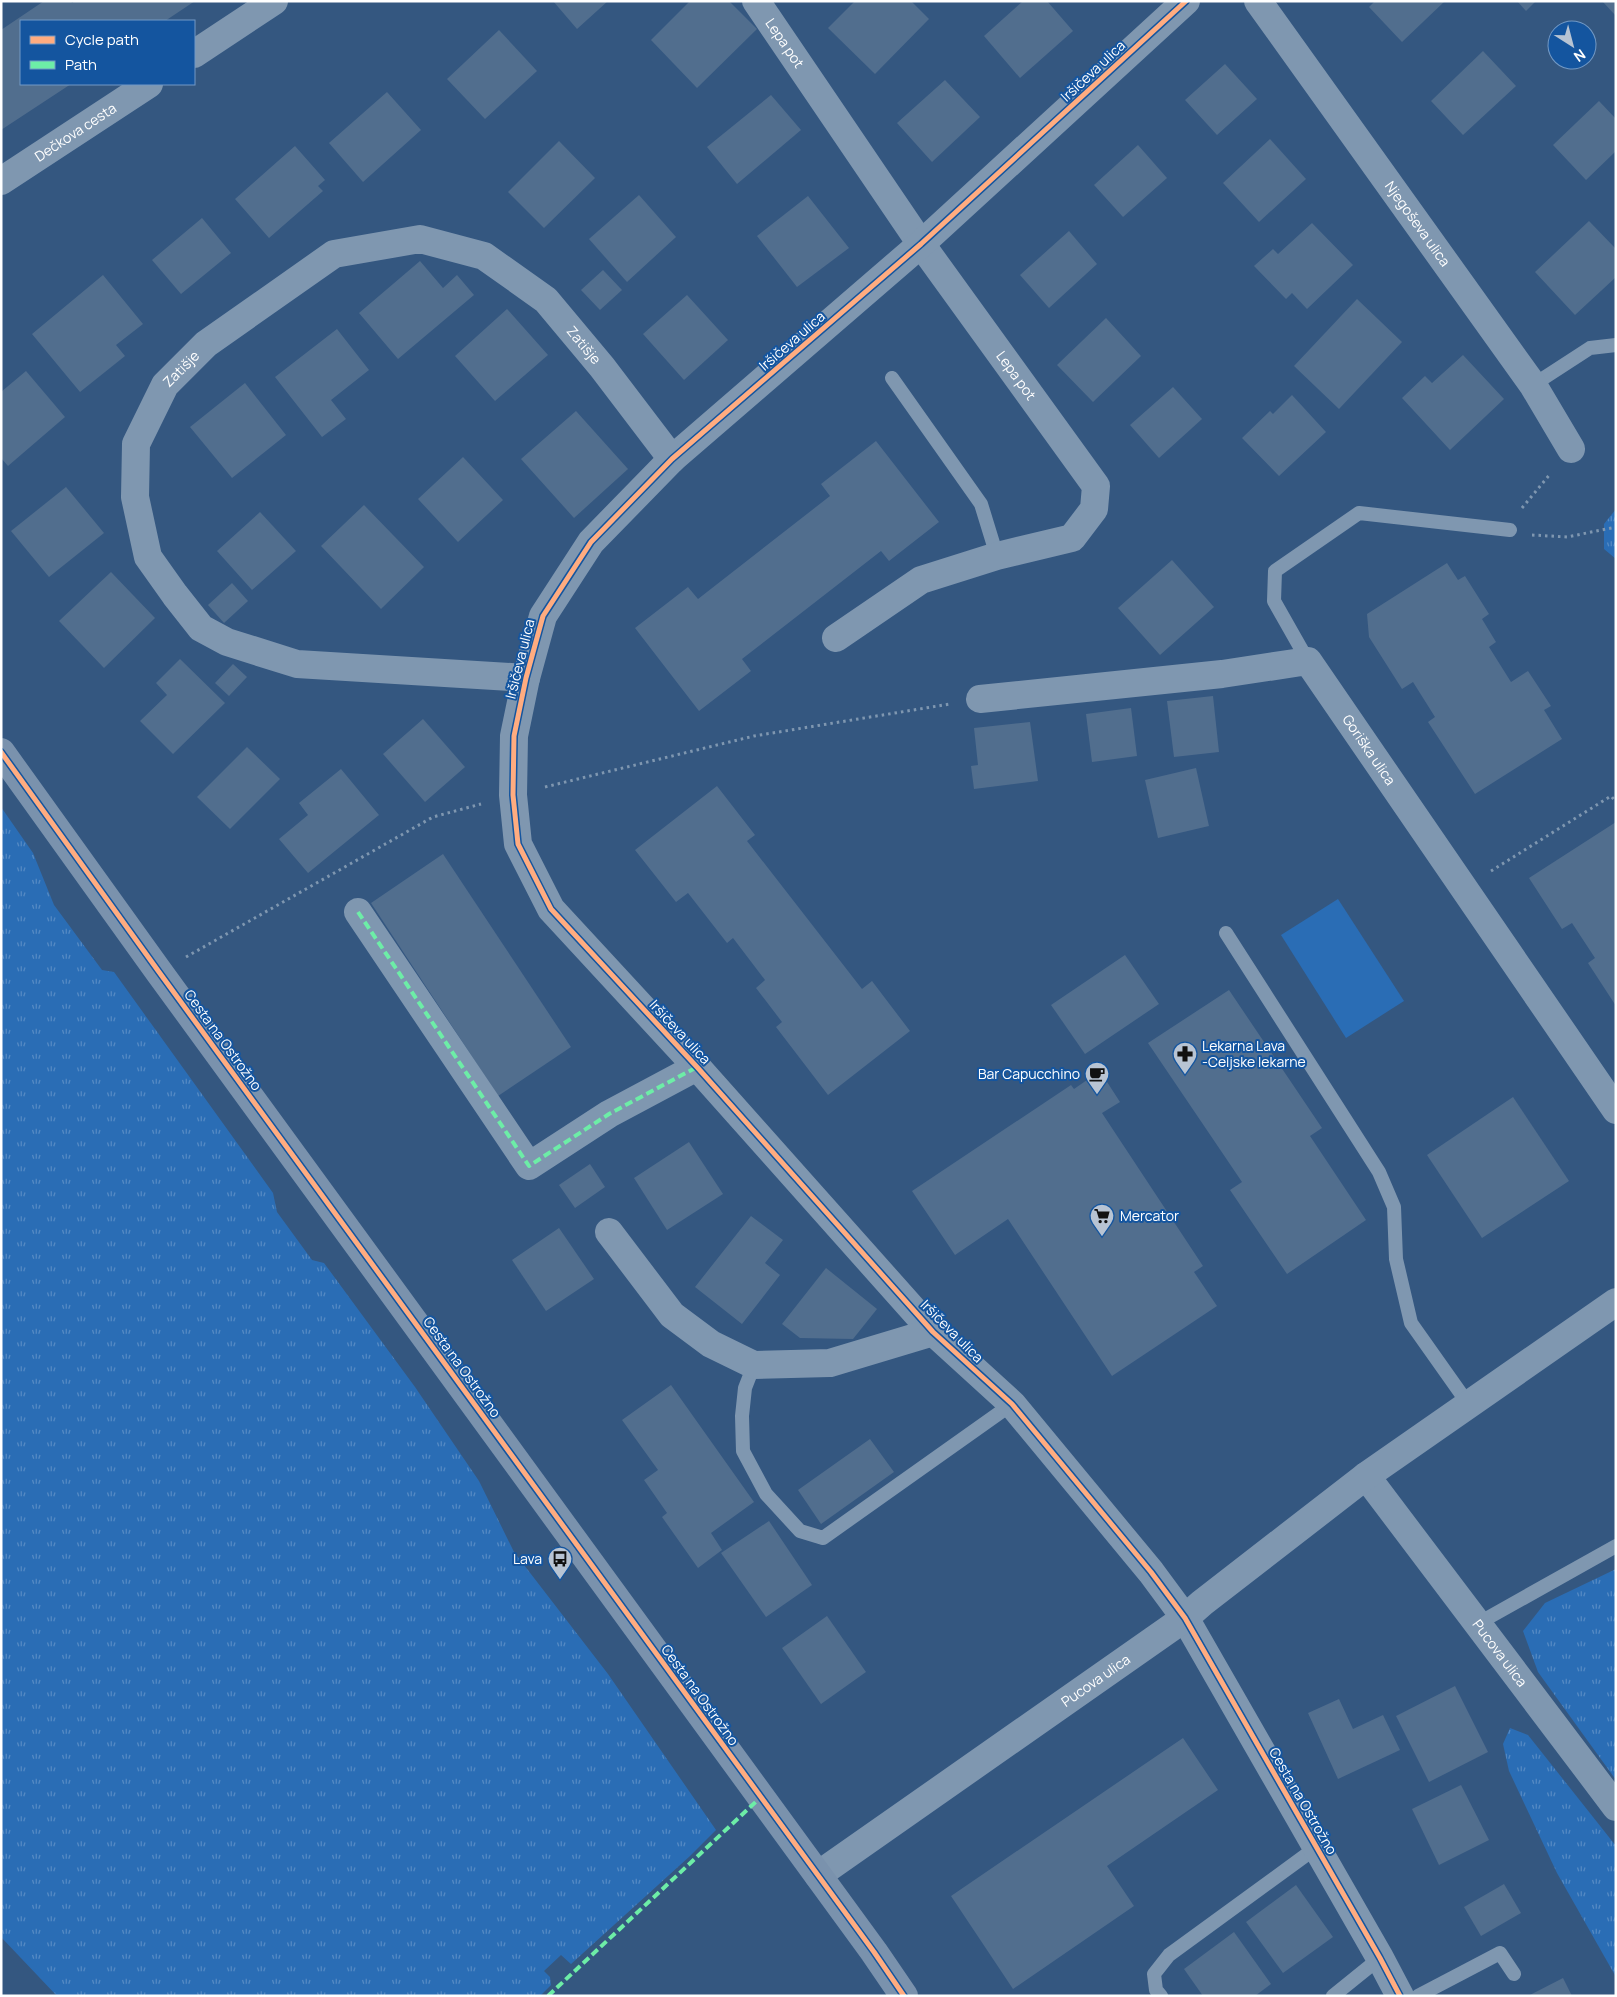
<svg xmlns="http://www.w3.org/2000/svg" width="1617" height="1997" font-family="Manrope,sans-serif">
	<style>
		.grass { fill: url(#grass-tufts) }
		.pitch { fill: #2a6db5 }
		.building { fill: #516e8e }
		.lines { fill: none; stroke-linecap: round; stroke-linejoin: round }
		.path { stroke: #7f97b0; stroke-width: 3; stroke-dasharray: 2.5 4; stroke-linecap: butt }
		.lane { stroke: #7f97b0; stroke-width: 14 }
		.street { stroke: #7f97b0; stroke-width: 28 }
		.secondary { stroke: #7a92ad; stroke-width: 28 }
		.quiet { stroke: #6deda7; stroke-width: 4; stroke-dasharray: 8 4; stroke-linecap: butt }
		.cycleway-casing { stroke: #14559f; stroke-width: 8 }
		.cycleway { stroke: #ffac80; stroke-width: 5 }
		.labels { text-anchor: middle; stroke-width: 4; stroke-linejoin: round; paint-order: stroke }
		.street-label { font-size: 14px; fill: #fff; stroke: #14559f }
		.poi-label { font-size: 14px; fill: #fff; stroke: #14559f; text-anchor: start }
	</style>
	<defs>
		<pattern id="grass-tufts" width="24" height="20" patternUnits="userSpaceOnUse" patternTransform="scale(1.25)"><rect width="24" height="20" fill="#2a6db5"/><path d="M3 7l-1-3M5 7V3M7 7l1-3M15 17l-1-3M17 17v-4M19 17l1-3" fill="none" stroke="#558ac4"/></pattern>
	</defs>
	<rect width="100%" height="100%" fill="#345780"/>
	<g class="grass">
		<polygon points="1616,509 1616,559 1604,549 1604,524"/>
		<polygon points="1,807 33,853 54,905 102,970 114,972 273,1193 277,1212 312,1260 324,1263 415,1387 479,1481 514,1552 608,1674 716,1830 690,1856 571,1964 561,1955 544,1971 550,1977 551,1985 540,1996 57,1996 1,1937"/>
		<polygon points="1616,1569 1616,1780 1538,1672 1523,1631 1545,1603"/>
		<polygon points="1510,1728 1528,1735 1616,1846 1616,1977 1557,1873 1509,1771 1503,1744"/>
	</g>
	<polygon class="pitch" points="1338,899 1404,1001 1346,1038 1281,935"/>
	<g class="building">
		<polygon points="44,1 71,1 72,3 75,1 195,1 165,21 21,21 21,84 71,84 1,130 1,30"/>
		<polygon points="553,1 608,1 577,29"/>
		<polygon points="690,1 729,1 757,29 697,88 651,40"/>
		<polygon points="855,1 911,1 929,19 875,74 828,28"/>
		<polygon points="1023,1 1047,1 1073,31 1020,78 984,36"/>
		<polygon points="1375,1 1445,1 1402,42 1369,7"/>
		<polygon points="1517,1 1536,1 1526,11"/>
		<polygon points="1602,1 1616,1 1616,16"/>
		<polygon points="499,30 537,71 485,119 447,79"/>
		<polygon points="1483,51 1516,86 1463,135 1431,101"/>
		<polygon points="1225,64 1257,99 1217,135 1185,100"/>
		<polygon points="945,80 980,117 932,162 897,123"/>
		<polygon points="387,92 421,130 363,182 329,143"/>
		<polygon points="771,95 801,130 737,184 707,147"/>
		<polygon points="1599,101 1616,119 1616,151 1586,180 1553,145"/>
		<polygon points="1270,139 1306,179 1259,222 1223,183"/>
		<polygon points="559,141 595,178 544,228 508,192"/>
		<polygon points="1138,145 1167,178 1123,217 1094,185"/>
		<polygon points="295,146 325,180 318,186 323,191 269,238 235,199"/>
		<polygon points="639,195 676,237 627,282 589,239"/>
		<polygon points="808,196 849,248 797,287 757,236"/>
		<polygon points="202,218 231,253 181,294 152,260"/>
		<polygon points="1589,221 1616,249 1616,277 1575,315 1535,272"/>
		<polygon points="1312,223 1353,265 1307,309 1292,293 1286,299 1254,266 1273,249 1278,254"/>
		<polygon points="1069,231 1097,264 1049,308 1020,275"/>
		<polygon points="420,261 443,288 457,275 474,295 398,359 359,313"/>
		<polygon points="603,270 622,290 600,310 581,290"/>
		<polygon points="103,275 143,324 116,345 125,356 80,392 32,334"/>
		<polygon points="687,295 728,340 684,380 643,334"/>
		<polygon points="1357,299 1402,342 1339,409 1294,366"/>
		<polygon points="507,309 548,355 495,401 455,356"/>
		<polygon points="1106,318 1141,356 1093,402 1057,365"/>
		<polygon points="337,329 369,370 331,400 346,419 322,437 275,377"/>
		<polygon points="1463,355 1504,399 1450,450 1402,398 1425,376 1432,383"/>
		<polygon points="26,371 65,417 8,466 1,458 1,392"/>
		<polygon points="245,383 286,435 232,478 190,427"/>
		<polygon points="1173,387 1202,419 1159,458 1130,425"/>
		<polygon points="1292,395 1326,432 1279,476 1242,438 1270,411 1273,414"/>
		<polygon points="576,411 628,469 574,518 521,459"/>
		<polygon points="876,441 939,522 889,561 881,551 742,659 751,671 699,711 635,628 688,587 698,599 830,496 821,484"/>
		<polygon points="463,457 503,500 458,542 418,499"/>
		<polygon points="66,487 104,533 49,577 11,531"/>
		<polygon points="364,505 424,567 381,609 321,546"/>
		<polygon points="260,512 296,551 252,590 217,551"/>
		<polygon points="1172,560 1214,607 1160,655 1118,608"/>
		<polygon points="1447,563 1458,580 1465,576 1489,614 1482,619 1496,642 1489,647 1511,682 1528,671 1551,706 1544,710 1562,739 1475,794 1428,722 1435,717 1413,682 1402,689 1369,637 1367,614"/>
		<polygon points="111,572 155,618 104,668 59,621"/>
		<polygon points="232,583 248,601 224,623 208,605"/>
		<polygon points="180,659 225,703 173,754 140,721 167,695 156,683"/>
		<polygon points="233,664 247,677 229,696 215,683"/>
		<polygon points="1213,696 1219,752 1174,757 1167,701"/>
		<polygon points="1131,708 1137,756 1092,762 1086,714"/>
		<polygon points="423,719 465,767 425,802 383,754"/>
		<polygon points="1030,722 1038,781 974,789 971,766 978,765 974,728"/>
		<polygon points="247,747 280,779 230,829 197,797"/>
		<polygon points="1196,768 1209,826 1158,838 1145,780"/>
		<polygon points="341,769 379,815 308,873 279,839 308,815 299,803"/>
		<polygon points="717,786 755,835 747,841 862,989 872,981 910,1031 828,1095 776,1027 782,1022 756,988 765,980 733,938 727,943 688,893 676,902 635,850"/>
		<polygon points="1616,822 1616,1006 1588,963 1595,958 1572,923 1562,929 1529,878"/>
		<polygon points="443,854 571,1047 498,1096 371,903"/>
		<polygon points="1125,955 1159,1004 1085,1054 1051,1005"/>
		<polygon points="1229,990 1322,1128 1310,1136 1366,1220 1287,1274 1230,1190 1242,1182 1148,1043"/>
		<polygon points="1100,1071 1120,1102 1102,1113 1203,1266 1194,1272 1217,1306 1112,1376 1008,1219 955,1255 912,1191 1071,1085 1074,1089"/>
		<polygon points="1513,1097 1569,1181 1482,1238 1427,1155"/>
		<polygon points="689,1142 723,1194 667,1230 634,1178"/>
		<polygon points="590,1164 605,1187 575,1208 559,1185"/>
		<polygon points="751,1216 783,1240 765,1263 780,1275 742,1324 695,1287"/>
		<polygon points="559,1228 594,1279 546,1311 512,1260"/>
		<polygon points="826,1268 877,1309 853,1339 800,1338 782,1324"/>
		<polygon points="671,1385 754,1502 711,1533 722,1550 698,1568 662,1517 667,1513 644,1480 658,1470 622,1420"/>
		<polygon points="870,1439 894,1472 821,1524 798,1490"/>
		<polygon points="769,1521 812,1585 766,1617 721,1553"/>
		<polygon points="827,1616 866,1672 821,1704 782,1648"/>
		<polygon points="1455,1686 1488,1752 1429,1782 1396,1716"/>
		<polygon points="1339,1699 1353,1729 1383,1715 1400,1750 1338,1779 1308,1713"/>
		<polygon points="1183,1738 1218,1790 1107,1866 1134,1906 1013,1989 951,1896"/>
		<polygon points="1461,1785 1489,1840 1439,1865 1412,1809"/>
		<polygon points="1504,1884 1521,1913 1481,1936 1464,1907"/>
		<polygon points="1296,1885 1333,1937 1283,1973 1246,1922"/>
		<polygon points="1234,1932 1271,1984 1255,1996 1203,1996 1184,1969"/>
		<polygon points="1563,1978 1572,1996 1528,1996"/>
	</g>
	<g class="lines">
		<g class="path">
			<polyline points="1522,508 1551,473"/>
			<polyline points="1532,535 1567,537 1616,527"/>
			<polyline points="545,787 754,736 950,704"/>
			<polyline points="1491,871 1611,796 1616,802"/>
			<polyline points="186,957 433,817 481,804"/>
		</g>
		<g class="lane">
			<polyline points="892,378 981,504 997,556"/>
			<polyline points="1533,385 1590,348 1616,345"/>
			<polyline points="1308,661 1274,601 1275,571 1359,513 1510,530"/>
			<polyline points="1226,933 1379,1172 1394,1207 1396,1259 1411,1323 1469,1405"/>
			<polyline points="754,1365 745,1388 742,1416 743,1451 766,1494 800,1531 823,1538 1012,1404"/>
			<polyline points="1477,1624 1616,1546"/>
			<polyline points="1161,1996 1156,1990 1154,1974 1169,1955 1317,1847"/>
			<polyline points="1333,1996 1380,1958"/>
			<polyline points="1418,1996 1500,1953 1514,1974"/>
		</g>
		<g class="street">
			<path id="s1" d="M756,1l165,243 175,242 -2,23 -22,29 -75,18 -76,24 -85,58"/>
			<polyline points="1186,1 921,244 672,459 591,542 543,616 526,678 514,736 513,795 518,844 551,909 697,1067 933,1332 1012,1404 1151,1572 1185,1618 1380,1958 1400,1996"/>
			<path id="s2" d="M1258,1l275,384 38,64"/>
			<polyline points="194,54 274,1"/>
			<path id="s3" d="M1,181l148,-97"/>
			<path id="s4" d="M526,678l-229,-14 -70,-22 -26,-14 -26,-33 -27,-38 -13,-60 1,-53 29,-59 41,-41 128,-90 86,-15 64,17 62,44 56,67 70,92"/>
			<path id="s5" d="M980,699l242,-25 86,-13 308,449"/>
			<polyline points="358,912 529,1166 609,1114 697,1067"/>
			<polyline points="609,1232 672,1315 711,1344 754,1365 830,1363 933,1332"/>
			<path id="s6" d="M1366,1476l250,331"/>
			<path id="s7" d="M818,1875l367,-257 17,-15 164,-127 250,-174"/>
		</g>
		<polyline class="secondary" points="1,752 159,972 874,1952 904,1996"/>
		<g class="quiet">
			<polyline points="358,912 529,1166 609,1114 697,1067"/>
			<polyline points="548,1996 761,1797"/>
		</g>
		<defs>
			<g id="cycleway">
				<polyline points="1186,1 921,244 672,459 591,542 543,616 526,678 514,736 513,795 518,844 551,909 697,1067 933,1332 1012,1404 1151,1572 1185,1618 1380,1958 1400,1996"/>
				<polyline points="1,752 159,972 874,1952 904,1996"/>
			</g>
		</defs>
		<use href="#cycleway" class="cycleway-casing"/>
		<use href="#cycleway" class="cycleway"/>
	</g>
	<defs>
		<symbol id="pharmacy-pin" viewBox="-11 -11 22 30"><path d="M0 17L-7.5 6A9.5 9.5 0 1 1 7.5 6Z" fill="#b8c4d3" stroke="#14559f"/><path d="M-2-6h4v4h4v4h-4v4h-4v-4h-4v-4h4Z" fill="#111"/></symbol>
		<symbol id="cafe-pin" viewBox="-11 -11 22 30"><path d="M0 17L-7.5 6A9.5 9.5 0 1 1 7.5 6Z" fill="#b8c4d3" stroke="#14559f"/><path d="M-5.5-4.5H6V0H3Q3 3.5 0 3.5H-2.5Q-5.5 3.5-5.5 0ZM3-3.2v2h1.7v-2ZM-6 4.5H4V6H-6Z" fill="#111"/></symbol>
		<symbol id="supermarket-pin" viewBox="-11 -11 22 30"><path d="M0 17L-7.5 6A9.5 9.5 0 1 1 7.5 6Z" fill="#b8c4d3" stroke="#14559f"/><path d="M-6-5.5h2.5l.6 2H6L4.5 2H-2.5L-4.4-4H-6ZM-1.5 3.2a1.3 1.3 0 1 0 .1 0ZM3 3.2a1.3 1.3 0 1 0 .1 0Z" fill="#111"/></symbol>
		<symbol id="bus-pin" viewBox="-11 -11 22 30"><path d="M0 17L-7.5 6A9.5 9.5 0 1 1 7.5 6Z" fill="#b8c4d3" stroke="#14559f"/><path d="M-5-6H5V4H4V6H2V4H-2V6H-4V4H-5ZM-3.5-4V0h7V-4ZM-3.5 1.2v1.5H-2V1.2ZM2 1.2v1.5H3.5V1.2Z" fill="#111"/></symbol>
	</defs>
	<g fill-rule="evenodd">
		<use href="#pharmacy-pin" x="1171" y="1040" width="28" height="38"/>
		<use href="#cafe-pin" x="1083" y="1060" width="28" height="38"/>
		<use href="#supermarket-pin" x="1088" y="1202" width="28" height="38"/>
		<use href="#bus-pin" x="546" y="1545" width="28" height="38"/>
	</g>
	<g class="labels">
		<g class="street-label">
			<text dy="5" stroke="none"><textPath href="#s1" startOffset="51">Lepa pot</textPath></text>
			<text transform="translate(1093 71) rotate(-43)" y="5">Iršičeva ulica</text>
			<text dy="5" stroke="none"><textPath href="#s3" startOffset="89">Dečkova cesta</textPath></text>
			<text dy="5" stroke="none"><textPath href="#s2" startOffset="274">Njegoševa ulica</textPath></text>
			<text transform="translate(792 341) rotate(-41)" y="5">Iršičeva ulica</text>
			<text dy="5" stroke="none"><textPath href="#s4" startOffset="1104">Zatišje</textPath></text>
			<text dy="5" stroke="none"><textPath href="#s4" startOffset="624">Zatišje</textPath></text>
			<text dy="5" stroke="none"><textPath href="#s1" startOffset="456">Lepa pot</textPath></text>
			<text transform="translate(520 659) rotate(-76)" y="5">Iršičeva ulica</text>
			<text dy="5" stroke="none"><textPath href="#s5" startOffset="438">Goriška ulica</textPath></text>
			<text transform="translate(680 1032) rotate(47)" y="5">Iršičeva ulica</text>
			<text transform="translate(223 1040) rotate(54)" y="5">Cesta na Ostrožno</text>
			<text transform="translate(952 1331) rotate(45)" y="5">Iršičeva ulica</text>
			<text transform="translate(462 1367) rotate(54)" y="5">Cesta na Ostrožno</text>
			<text dy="5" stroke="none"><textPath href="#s6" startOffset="222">Pucova ulica</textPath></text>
			<text dy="5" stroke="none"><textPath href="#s7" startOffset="339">Pucova ulica</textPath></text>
			<text transform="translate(700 1695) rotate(54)" y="5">Cesta na Ostrožno</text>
			<text transform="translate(1303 1801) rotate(60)" y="5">Cesta na Ostrožno</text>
		</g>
		<g class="poi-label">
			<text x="1202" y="1051">Lekarna Lava<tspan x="1202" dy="16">-Celjske lekarne</tspan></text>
			<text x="1080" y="1079" text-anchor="end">Bar Capucchino</text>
			<text x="1120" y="1221">Mercator</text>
			<text x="542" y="1564" text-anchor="end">Lava</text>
		</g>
	</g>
	<rect width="1617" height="1997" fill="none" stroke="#ffffff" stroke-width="5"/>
	<rect x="20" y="20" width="175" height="65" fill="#14559f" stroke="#7299c5"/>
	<rect x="30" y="36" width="25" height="8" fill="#ffac80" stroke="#7299c5"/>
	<text x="65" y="45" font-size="15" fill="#ffffff">Cycle path</text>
	<rect x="30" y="61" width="25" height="8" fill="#6deda7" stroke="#7299c5"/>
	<text x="65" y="70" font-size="15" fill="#ffffff">Path</text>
	<g transform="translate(1572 45) rotate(144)"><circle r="24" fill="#14559f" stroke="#7299c5"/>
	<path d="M0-4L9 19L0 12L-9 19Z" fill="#b8c4d3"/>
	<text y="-8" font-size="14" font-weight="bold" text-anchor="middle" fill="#ffffff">N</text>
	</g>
</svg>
